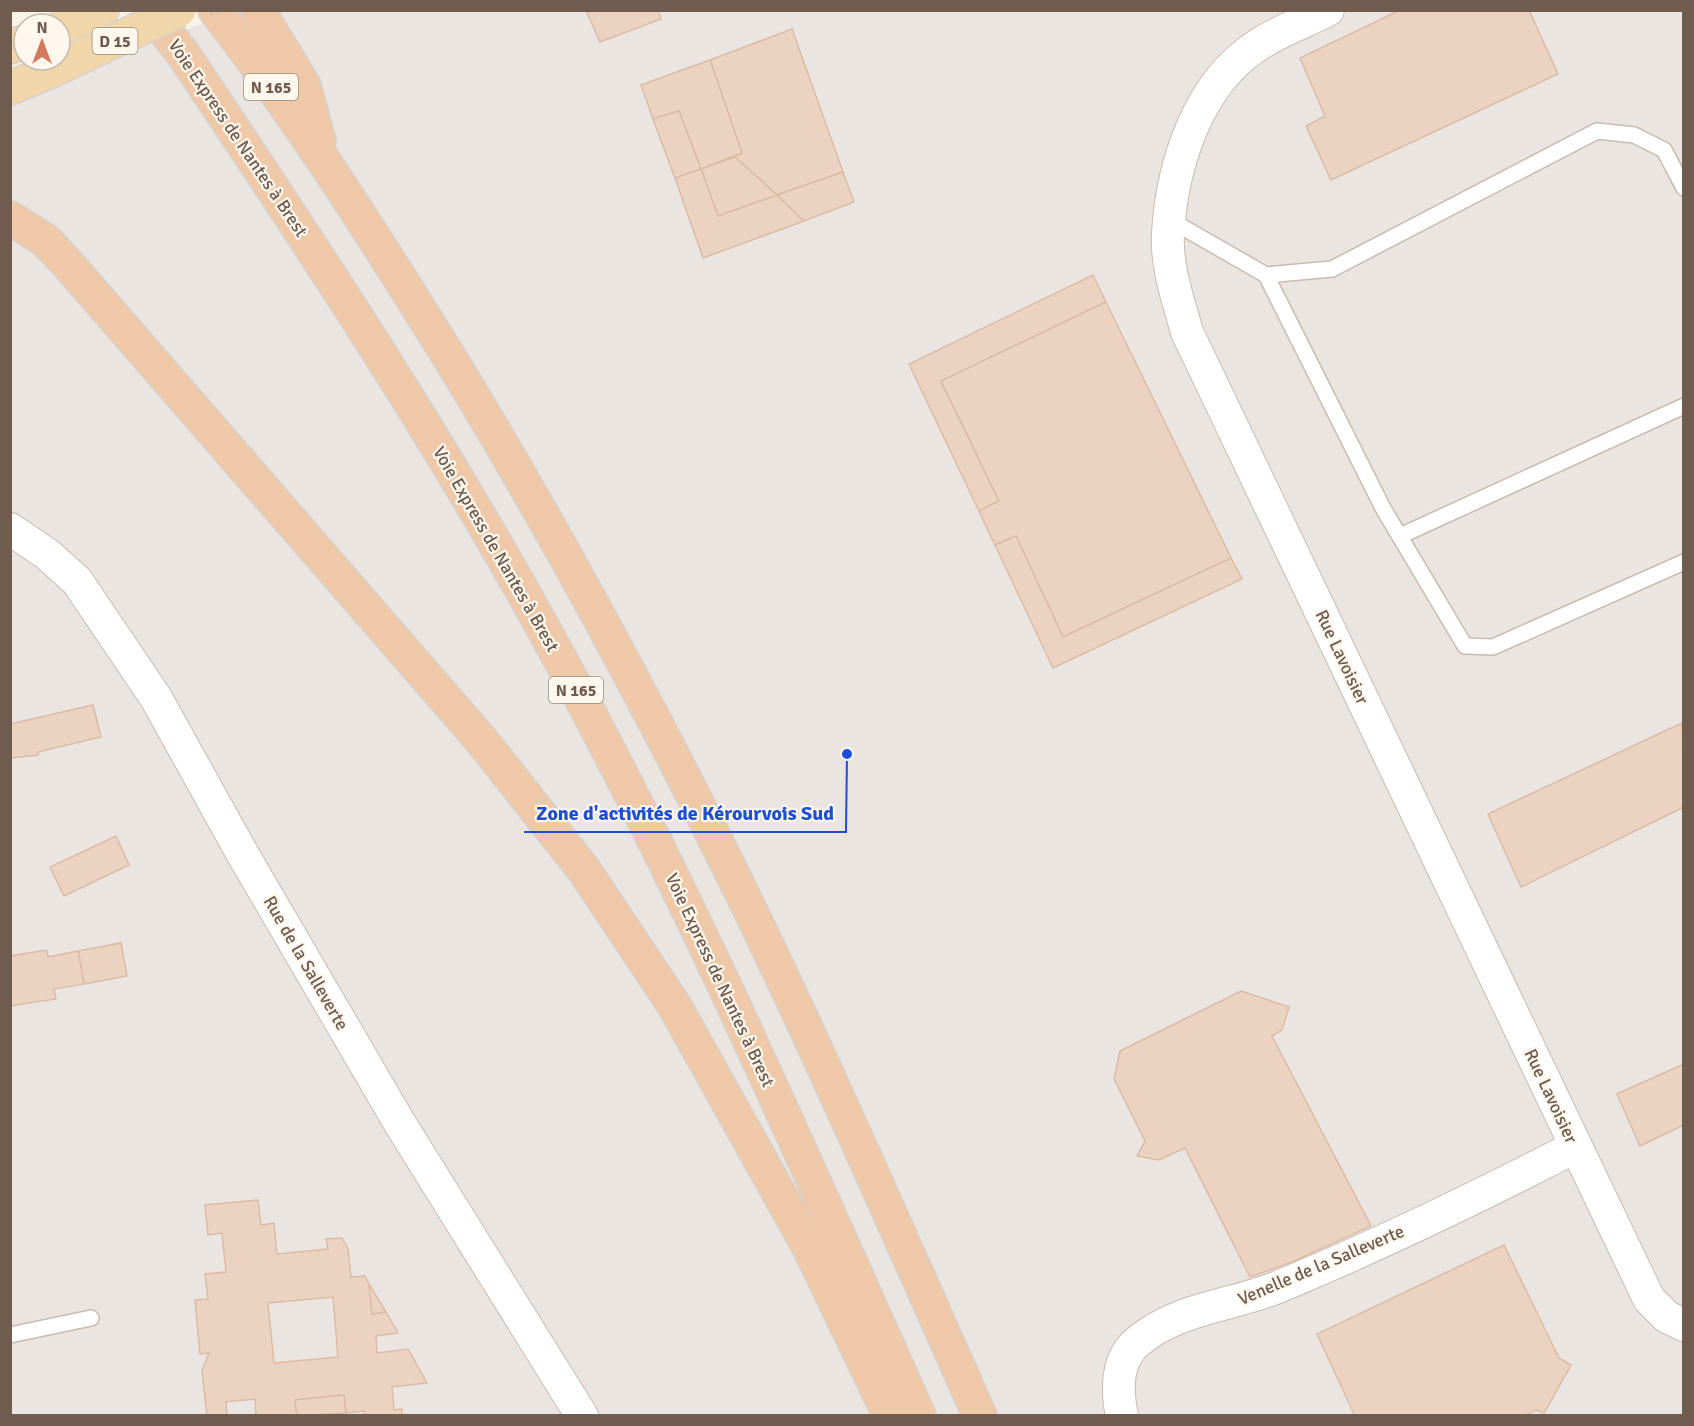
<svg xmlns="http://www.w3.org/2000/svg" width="1694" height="1426" font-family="Signika,sans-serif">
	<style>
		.industrial { fill: #eae5e0 }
		.building { fill: #ebd3c2; stroke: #dcbba5; stroke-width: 1.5; fill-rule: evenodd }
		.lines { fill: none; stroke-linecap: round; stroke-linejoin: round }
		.service-casing { stroke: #cabbaf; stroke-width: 18 }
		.minor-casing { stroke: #cabbaf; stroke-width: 34 }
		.primary-casing { stroke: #d7d1ce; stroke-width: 36 }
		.trunk-casing { stroke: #d7d1ce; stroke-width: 36 }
		.service { stroke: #fff; stroke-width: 15 }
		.minor { stroke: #fff; stroke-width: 32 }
		.primary { stroke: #f0d6a8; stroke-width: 33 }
		.trunk { stroke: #eec8a7; stroke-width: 33 }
		.primary-bridge-casing { stroke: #d7d1ce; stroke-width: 36; stroke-linecap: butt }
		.path-bridge { stroke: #d0b7a6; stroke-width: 4; stroke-dasharray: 1.5 4.5; stroke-linecap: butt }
		.primary-bridge { stroke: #f0d6a8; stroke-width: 33 }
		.labels { text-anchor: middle; stroke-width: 4.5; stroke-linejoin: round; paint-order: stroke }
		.shield { fill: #fdf7ed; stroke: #9a8a7e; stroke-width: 1.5 }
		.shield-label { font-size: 16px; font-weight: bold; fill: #705b4f }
		.street-label { font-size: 18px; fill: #705b4f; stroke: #fdf7ed }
		.leader { fill: none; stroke: #1d4ed8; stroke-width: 2 }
		.callout-dot { fill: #1d4ed8; stroke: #fdf7ed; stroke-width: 2 }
		.callout-label { font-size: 20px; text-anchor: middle; font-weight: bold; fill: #1d4ed8; stroke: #fdf7ed; stroke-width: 4.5; stroke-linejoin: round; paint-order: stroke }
	</style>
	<rect width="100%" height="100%" fill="#f9f3e7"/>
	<polygon class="industrial" points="240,10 1683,11 1683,1415 11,1415 10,92"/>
	<g class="building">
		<polygon points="586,10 658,10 661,19 600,42"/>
		<polygon points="1400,10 1529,10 1558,74 1331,180 1306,126 1325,116 1300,58"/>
		<polygon points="792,29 843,172 777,195 735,157 742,153 710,60"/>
		<polygon points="710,60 742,153 701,169 679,111 653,119 641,85"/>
		<polygon points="679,111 701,169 675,178 653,119"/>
		<polygon points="735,157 777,195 718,216 701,169"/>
		<polygon points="701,169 718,216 777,195 804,221 703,258 675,178"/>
		<polygon points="843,172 854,202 804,221 777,195"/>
		<polygon points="1093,275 1106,302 941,381 999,501 979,511 909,364"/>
		<polygon points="1106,302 1231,558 1063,637 1016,536 995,545 979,511 999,501 941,381"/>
		<polygon points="1016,536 1063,637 1231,558 1242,579 1053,668 995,545"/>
		<polygon points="93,705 101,737 38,752 38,755 10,758 10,724"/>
		<polygon points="1682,723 1684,807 1521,887 1488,814"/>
		<polygon points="116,836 129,865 64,896 50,867"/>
		<polygon points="121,943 127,976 84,984 78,951"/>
		<polygon points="47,950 48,957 78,951 84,984 54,989 56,999 10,1006 10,956"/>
		<polygon points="1241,991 1289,1007 1282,1030 1272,1036 1371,1226 1292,1262 1250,1277 1185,1148 1159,1160 1137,1156 1145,1141 1114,1079 1120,1051"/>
		<polygon points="1684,1064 1684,1125 1640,1146 1617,1094"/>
		<path d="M258,1200l3,25 13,-2 3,31 51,-5 -2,-10 16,-1 6,11 3,28 14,-1 4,8 3,30 14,-2 12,21 -22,3 1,17 31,-4 19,34 -35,4 2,23 8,-1v7h-38v-5l-18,2 -2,-18 -49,5 2,16h-41l-1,-17 -29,3 1,14h-20l-5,-45 7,-18 -9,1 -5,-54 13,-1 -3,-25 21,-2 -4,-39 -14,2 -3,-30zM333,1297l5,60 -64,6 -6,-60z"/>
		<polygon points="1504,1245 1559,1358 1571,1365 1544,1413 1536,1410 1523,1416 1355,1416 1317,1334"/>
		<polygon points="369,1284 386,1312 372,1314"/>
		<polygon points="344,1395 346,1413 297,1416 295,1400"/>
	</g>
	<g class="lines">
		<defs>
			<g id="service">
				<polyline points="1170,220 1266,275 1332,269 1597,131 1634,135 1664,150 1684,188"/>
				<polyline points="1266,275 1384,510 1465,646 1493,647 1684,562"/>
				<polyline points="1400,536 1684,406"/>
				<polyline points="10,1335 91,1318"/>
			</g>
			<g id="minor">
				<path d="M1328,10c-23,12 -49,21 -70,35 -60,38 -86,120 -90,188 -2,33 10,67 19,99l462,967 18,18 17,8"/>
				<polyline points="10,529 47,554 77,581 156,698 242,853 399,1122 582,1416"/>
				<path d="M1122,1416c-5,-24 -6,-55 14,-73 40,-35 95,-37 142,-56 101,-42 200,-90 297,-140"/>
			</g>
			<g id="primary">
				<polyline points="60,28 102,10"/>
				<polyline points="10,47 24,42"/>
				<polyline points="10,88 51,71"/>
			</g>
			<g id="trunk">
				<path d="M149,10l34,44c126,188 251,376 360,574 142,255 257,523 376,788"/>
				<path d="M215,10c71,91 135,189 196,286 108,170 205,347 296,527 98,194 184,394 273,593"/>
				<polyline points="258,10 304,86 319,141"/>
				<polyline points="10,218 45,240 66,262 482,741 584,870 674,1005 809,1247 890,1416"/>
			</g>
		</defs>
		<use href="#service" class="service-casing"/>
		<use href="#minor" class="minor-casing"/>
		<use href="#primary" class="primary-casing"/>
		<use href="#trunk" class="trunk-casing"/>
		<use href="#service" class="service"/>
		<use href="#minor" class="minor"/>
		<use href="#primary" class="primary"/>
		<use href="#trunk" class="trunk"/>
		<defs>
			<polyline id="primary-bridge" points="51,71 179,10"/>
		</defs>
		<use href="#primary-bridge" class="primary-bridge-casing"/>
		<polyline class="path-bridge" points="211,14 221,10"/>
		<use href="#primary-bridge" class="primary-bridge"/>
	</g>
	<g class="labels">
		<g class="shield">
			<rect x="92.5" y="28" width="45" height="26" rx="4.5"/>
			<rect x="244" y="74" width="54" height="26" rx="4.5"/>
			<rect x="549" y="677" width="54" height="26" rx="4.5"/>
		</g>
		<g class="shield-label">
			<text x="115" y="47">D 15</text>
			<text x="271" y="93">N 165</text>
			<text x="576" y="696">N 165</text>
		</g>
		<g class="street-label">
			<text transform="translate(238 138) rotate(56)" y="6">Voie Express de Nantes à Brest</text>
			<text transform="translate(496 549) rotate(60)" y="6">Voie Express de Nantes à Brest</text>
			<text transform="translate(1342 657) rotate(65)" y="6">Rue Lavoisier</text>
			<text transform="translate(306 963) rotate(60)" y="6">Rue de la Salleverte</text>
			<text transform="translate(720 980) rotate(65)" y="6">Voie Express de Nantes à Brest</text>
			<text transform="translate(1551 1096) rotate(65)" y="6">Rue Lavoisier</text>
			<text transform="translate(1321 1265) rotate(-23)" y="6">Venelle de la Salleverte</text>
		</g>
	</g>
	<path class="leader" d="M847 754L846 832H524"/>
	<circle class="callout-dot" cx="847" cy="754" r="6"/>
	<g class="callout-label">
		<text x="685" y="820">Zone d'activités de Kérourvois Sud</text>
	</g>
	<rect width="1694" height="1426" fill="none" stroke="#705b4f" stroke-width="24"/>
	<g transform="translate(42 42)"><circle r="28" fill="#fdf7ed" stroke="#c5b9ae" stroke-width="1.5"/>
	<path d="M0-4.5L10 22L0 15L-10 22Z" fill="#d4795c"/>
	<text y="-9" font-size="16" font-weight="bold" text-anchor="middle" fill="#705b4f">N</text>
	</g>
</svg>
